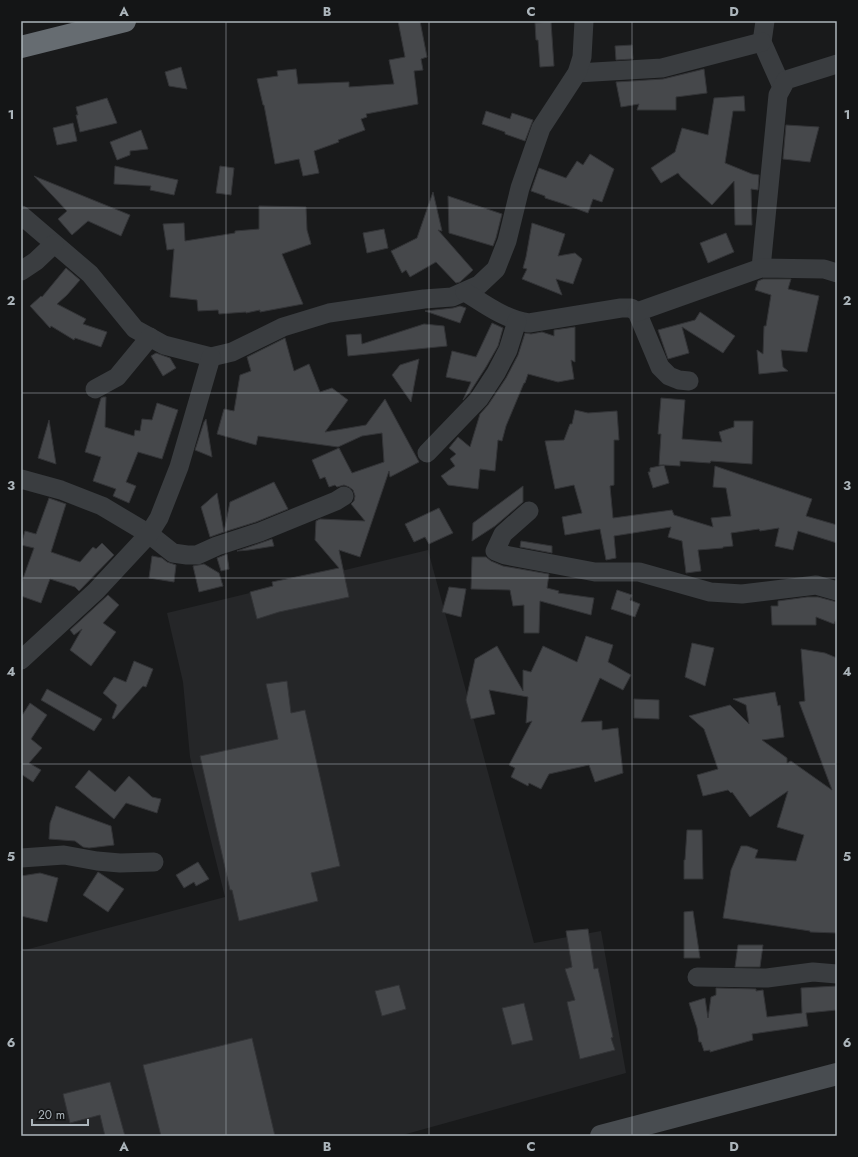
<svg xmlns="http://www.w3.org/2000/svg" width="858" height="1157" font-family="Jost,sans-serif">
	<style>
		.built { fill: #252628 }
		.building { fill: #46484b; stroke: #333437 }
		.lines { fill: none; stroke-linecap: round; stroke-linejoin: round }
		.street { stroke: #3a3d40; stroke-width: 19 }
		.secondary { stroke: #484c50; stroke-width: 22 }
		.highway { stroke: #666c71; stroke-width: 22 }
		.grid { fill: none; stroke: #acb5bb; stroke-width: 1; stroke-opacity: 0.55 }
		.neatline { fill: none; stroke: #acb5bb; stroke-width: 1.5 }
		.grid-label { font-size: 13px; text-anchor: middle; font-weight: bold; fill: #acb5bb }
	</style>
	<rect width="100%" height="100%" fill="#191a1b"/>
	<polygon class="built" points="428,550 534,943 601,931 626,1073 399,1136 21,1136 21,951 225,897 190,757 183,682 167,613"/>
	<g class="building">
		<polygon points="398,21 420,21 427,57 421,59 423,70 414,71 418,104 366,114 367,117 361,119 365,130 338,140 339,142 314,151 319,173 303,176 299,159 275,164 264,105 263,105 257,79 278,76 277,71 296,69 298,84 349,82 349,87 394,84 389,60 405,57"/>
		<polygon points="551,22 554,66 540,67 538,40 536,40 535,23"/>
		<polygon points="632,45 633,59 616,60 615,46"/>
		<polygon points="181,67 187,89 169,86 165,72"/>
		<polygon points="704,69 707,93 676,97 676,110 637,110 639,104 621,107 616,82 663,79"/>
		<polygon points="744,96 745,111 733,111 725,163 752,174 759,175 758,190 751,189 752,225 735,225 734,181 712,205 681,177 678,173 661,183 651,168 675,152 682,128 708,135 714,98"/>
		<polygon points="107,98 117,123 80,132 76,115 78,115 76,107"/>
		<polygon points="486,111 510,119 512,113 533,120 525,141 505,134 505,132 482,124"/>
		<polygon points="73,123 77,141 57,145 53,128"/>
		<polygon points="786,125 819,127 810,162 783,159"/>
		<polygon points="141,130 148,149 130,151 130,155 117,160 110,142"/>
		<polygon points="590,154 614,169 602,202 593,199 588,213 564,204 545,198 545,196 531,191 539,168 566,178 577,161 583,165"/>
		<polygon points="115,166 178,180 174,195 150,190 151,186 114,184"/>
		<polygon points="220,166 234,168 231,195 216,193"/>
		<polygon points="34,176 130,215 121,236 88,221 72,235 58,219 67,211"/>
		<polygon points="433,192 442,231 438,230 473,270 460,282 456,283 436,262 410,277 406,270 402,273 391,251 417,238"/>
		<polygon points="448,196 502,214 496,238 493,246 449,233"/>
		<polygon points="259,206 306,207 307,230 311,244 282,254 303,304 260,312 260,310 246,313 246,312 219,314 218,310 198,311 197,300 170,297 174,249 167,250 163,224 184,223 185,241 235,233 235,231 259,229"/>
		<polygon points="532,223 565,234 558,256 575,253 582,259 573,284 556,279 562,295 522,279 527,269 523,268 526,257"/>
		<polygon points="384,229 388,248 367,253 363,233"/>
		<polygon points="726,233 734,252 708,263 700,243"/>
		<polygon points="66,268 80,280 67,295 57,304 86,319 83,324 107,332 101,347 75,338 74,340 51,326 50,328 30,306 41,296 42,297"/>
		<polygon points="763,279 791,279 788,289 819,296 807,352 781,350 783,367 788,371 759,374 757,350 763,354 764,326 766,326 771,295 755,290 758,281"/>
		<polygon points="460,306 466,308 460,323 425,311 453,308"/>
		<polygon points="700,312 735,336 723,353 682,327 689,353 668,359 658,330 695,320"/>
		<polygon points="492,323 503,328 498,346 486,367 470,392 463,400 471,382 446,377 452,351 476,357"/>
		<polygon points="424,324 444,326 447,346 348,356 346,335 361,334 362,344"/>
		<polygon points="575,327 575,362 571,360 574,379 558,382 528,374 525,383 524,383 506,426 502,441 498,440 495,471 480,469 478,489 448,485 441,476 455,466 450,459 456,454 449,448 458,437 470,447 480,414 488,405 506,378 518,355 525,333 531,334 542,332 554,336 554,330"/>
		<polygon points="285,338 294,371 309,364 320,392 332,388 348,400 325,432 366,425 385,399 419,462 390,477 389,471 360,557 339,550 349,597 279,612 257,619 250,592 273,586 272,582 339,568 315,540 316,521 320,519 365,521 351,504 354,501 355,496 353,490 349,487 344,485 337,487 335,485 329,487 325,477 320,479 312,460 339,448 352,473 384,462 382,433 362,436 338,447 258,436 256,445 217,434 224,409 234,411 240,375 251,371 247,357"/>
		<polygon points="156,353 170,358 176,368 163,376 151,356"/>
		<polygon points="419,359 411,402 392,375 400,365"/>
		<polygon points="103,397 106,397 105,427 134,436 135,430 140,431 142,419 152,420 157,403 178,410 162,459 138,452 126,482 136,486 129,503 113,496 116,489 93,481 101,457 85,452 101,398"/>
		<polygon points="661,398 685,400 682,439 722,442 719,432 734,427 734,421 753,421 752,464 711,461 710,463 680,461 680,466 664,465 669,483 653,488 648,472 650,472 650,468 664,465 659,465 661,434 658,434"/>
		<polygon points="575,410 588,413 617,411 619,440 614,440 614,485 610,486 613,518 672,510 674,515 713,527 711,518 731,516 726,488 713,487 715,466 812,499 806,516 837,525 837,543 798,531 793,550 775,546 779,528 760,531 759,529 731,533 733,546 723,547 723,548 698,550 701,571 686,573 682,541 668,537 671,527 614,536 616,558 606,560 600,529 565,535 562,517 582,513 574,485 555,489 545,441 564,440 570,424 572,424"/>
		<polygon points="206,419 212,457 195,450 204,422"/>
		<polygon points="49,420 56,464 38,458"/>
		<polygon points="274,482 288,509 256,522 224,532 230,502"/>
		<polygon points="523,486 523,502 495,526 472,541 473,523"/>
		<polygon points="217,493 224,532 210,537 201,507"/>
		<polygon points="49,498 66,504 51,552 80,562 93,547 96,549 102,543 114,555 79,591 75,587 50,579 41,603 21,596 21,584 34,548 21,545 25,531 36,534"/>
		<polygon points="439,508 453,533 429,544 425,537 414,542 405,524"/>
		<polygon points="272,539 274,546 249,550 237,551"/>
		<polygon points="521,541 552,546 552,553 520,547"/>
		<polygon points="227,554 229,569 221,571 217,558"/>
		<polygon points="152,556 162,558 167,562 176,565 174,582 149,578"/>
		<polygon points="472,557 486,557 491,561 503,566 549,574 547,588 559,591 558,593 594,598 591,615 540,601 539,633 524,633 524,605 513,606 510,590 471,589"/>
		<polygon points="204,564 219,573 223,586 199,592 193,566"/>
		<polygon points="449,587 466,589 461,617 442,612"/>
		<polygon points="617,590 632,595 630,600 640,604 635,617 611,609"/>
		<polygon points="108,595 119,605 103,623 116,632 91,666 70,650 82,629 74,635 70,630"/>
		<polygon points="807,597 818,597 837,602 837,617 834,624 816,617 816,625 772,625 771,606 778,606 778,601"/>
		<polygon points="586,636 613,645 608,662 631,675 623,690 600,678 581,722 602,721 602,730 618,728 623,773 595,782 589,765 549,774 541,789 529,783 528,786 511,777 515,768 509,765 532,721 526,723 528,697 489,690 495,714 471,719 466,700 475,659 497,646 523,691 523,670 531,672 543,646 577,662"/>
		<polygon points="692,643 714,648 705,686 685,677"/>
		<polygon points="801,649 825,653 837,658 837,933 810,932 810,931 723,918 731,870 741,846 747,846 758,850 755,858 796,861 804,835 777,827 788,791 750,817 732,792 731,793 728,790 703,796 697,775 718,769 704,729 689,716 730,705 749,724 746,705 733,699 775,692 778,706 780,705 784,737 762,740 787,758 787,763 791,761 832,790 799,702 805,701"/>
		<polygon points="134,661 153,669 146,687 143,686 114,719 112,718 117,705 103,693 114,677 126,682"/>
		<polygon points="287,681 291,713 305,710 340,866 311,873 318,901 239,921 232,890 230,890 200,756 278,739 266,684"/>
		<polygon points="47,689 102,719 94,731 41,700"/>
		<polygon points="634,699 659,700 659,719 634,718"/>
		<polygon points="30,703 47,715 31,739 42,748 29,763 41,770 33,782 21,774 21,717"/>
		<polygon points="89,770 115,792 129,776 152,797 161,799 157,813 126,803 114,819 75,787"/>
		<polygon points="56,806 111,826 114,845 89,848 83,847 75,841 49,839 50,823"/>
		<polygon points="687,830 702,830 703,879 684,879 684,860 685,860"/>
		<polygon points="198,862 209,879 196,886 194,882 184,888 176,875"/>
		<polygon points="98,872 124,889 108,912 83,895"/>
		<polygon points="40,873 58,878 47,922 21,916 21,876"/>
		<polygon points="693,911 700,958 684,958 684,912"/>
		<polygon points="588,929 594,969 598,968 613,1037 611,1038 615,1050 580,1059 567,1002 575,1000 565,969 572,967 566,931"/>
		<polygon points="738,945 763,945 760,967 735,967"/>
		<polygon points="399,985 406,1009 382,1016 375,991"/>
		<polygon points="837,986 837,1010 806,1013 808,1026 752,1034 753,1040 710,1052 710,1050 704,1051 701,1042 699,1042 697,1028 689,1003 705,998 708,1018 711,997 716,995 716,988 756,989 756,991 763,990 767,1017 802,1013 801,988"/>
		<polygon points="524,1003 533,1040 512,1045 502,1008"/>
		<polygon points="252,1038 275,1136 161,1136 143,1065"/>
		<polygon points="110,1082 125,1136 105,1136 100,1115 70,1123 63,1094"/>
	</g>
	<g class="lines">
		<g class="street">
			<polyline points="765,21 762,42 782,87"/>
			<polyline points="577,73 662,68 762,42"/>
			<polyline points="21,215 90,274 135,329 164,345 211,357 232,352 283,327 329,313 424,299 452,297 479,285 496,269 507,241 520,188 541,128 577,73 582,57 584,21"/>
			<polyline points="761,268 778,95 786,80 837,64"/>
			<polyline points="21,271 36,261 54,244"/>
			<path d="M465,292c21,13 39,27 64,31l92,-15h10l6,4 23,55 9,9 10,4 10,1"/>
			<polyline points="637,312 761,268 824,269 837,273"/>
			<polyline points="95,389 117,377 150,337"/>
			<polyline points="427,453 479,399 496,373 508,350 517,321"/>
			<polyline points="21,479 61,490 102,506 149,534 173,553 187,555 197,555 217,546 260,532 336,501 344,496"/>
			<polyline points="529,511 503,534 495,551 505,555 595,572 639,572 710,592 742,594 816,585 837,591"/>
			<polyline points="21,660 96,591 149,534 159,518 179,467 211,357"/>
			<polyline points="21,858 64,855 97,861 120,863 154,862"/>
			<polyline points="697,977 767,978 813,972 837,974"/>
		</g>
		<polyline class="secondary" points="601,1136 837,1074"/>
		<polyline class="highway" points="21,47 125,21"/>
	</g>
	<path class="grid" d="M226,21v1115M429,21v1115M632,21v1115M21,208h816M21,393h816M21,578h816M21,764h816M21,950h816"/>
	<rect width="858" height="1157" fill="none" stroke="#141516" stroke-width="44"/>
	<path d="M32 1119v6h56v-6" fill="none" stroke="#acb5bb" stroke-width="2"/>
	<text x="38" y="1119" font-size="12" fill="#acb5bb" stroke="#141516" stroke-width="3" paint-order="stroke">20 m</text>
	<rect x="22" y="22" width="814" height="1113" class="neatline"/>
	<g class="grid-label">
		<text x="124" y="16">A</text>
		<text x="327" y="16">B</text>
		<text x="531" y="16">C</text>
		<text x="734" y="16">D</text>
		<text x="11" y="119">1</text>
		<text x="847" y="119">1</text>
		<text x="11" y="305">2</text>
		<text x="847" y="305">2</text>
		<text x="11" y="490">3</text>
		<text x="847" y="490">3</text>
		<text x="11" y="676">4</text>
		<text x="847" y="676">4</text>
		<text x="11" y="861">5</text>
		<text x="847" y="861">5</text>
		<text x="11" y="1047">6</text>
		<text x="847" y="1047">6</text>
		<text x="124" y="1151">A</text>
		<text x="327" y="1151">B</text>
		<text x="531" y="1151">C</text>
		<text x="734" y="1151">D</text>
	</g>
</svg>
